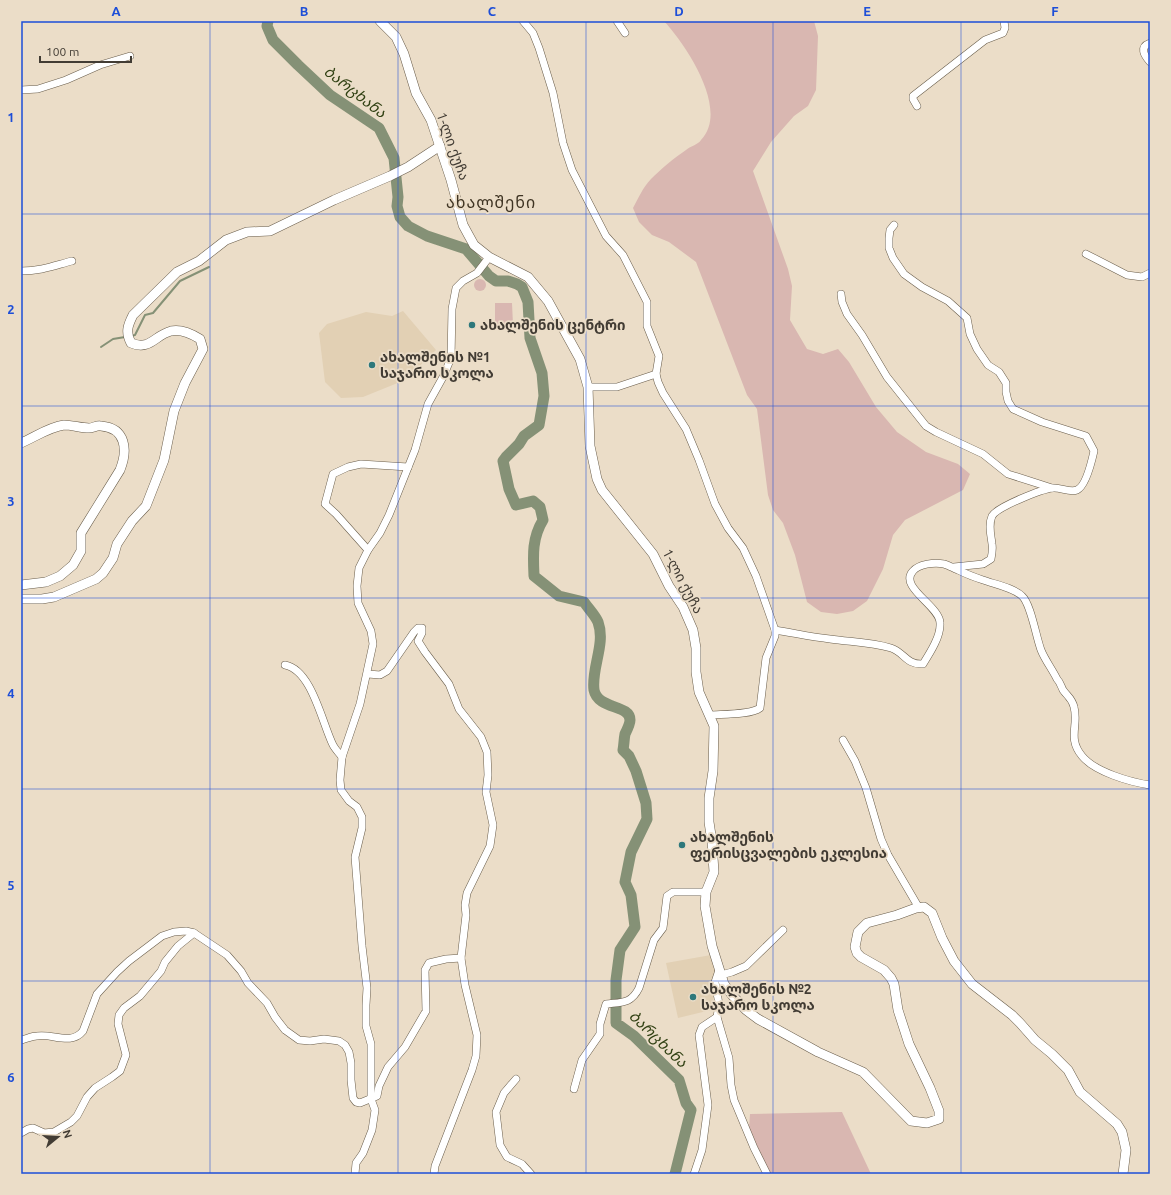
<svg xmlns="http://www.w3.org/2000/svg" width="1171" height="1195" font-family="Ubuntu,'Noto Sans Georgian',sans-serif">
	<style>
		.built { fill: #e2d0b4 }
		.green { fill: #d9b7b1 }
		.lines { fill: none; stroke-linecap: round; stroke-linejoin: round }
		.stream { stroke: #859176; stroke-width: 2 }
		.river { stroke: #859176; stroke-width: 11 }
		.minor-casing { stroke: #695d4b; stroke-width: 8 }
		.tertiary-casing { stroke: #695d4b; stroke-width: 10 }
		.minor { stroke: #fff; stroke-width: 7 }
		.tertiary { stroke: #fff; stroke-width: 9 }
		.grid { fill: none; stroke: #1d4ed8; stroke-width: 1; stroke-opacity: 0.55 }
		.poi-dot { fill: #2e787b; stroke: #ebddc8; stroke-width: 1.5 }
		.labels { text-anchor: middle; stroke-width: 3.5; stroke-linejoin: round; paint-order: stroke }
		.street-label { font-size: 14px; fill: #423c34; stroke: #ebddc8 }
		.poi-label { font-size: 14px; font-weight: bold; fill: #423c34; stroke: #ebddc8; text-anchor: start }
		.water-label { font-size: 15px; font-style: italic; fill: #314113; stroke: #ebddc8 }
		.quarter-label { font-size: 16px; letter-spacing: 1px; fill: #3f3423; stroke: #ebddc8 }
		.neatline { fill: none; stroke: #1d4ed8; stroke-width: 1.5 }
		.grid-label { font-size: 13px; text-anchor: middle; font-weight: bold; fill: #1d4ed8 }
	</style>
	<rect width="100%" height="100%" fill="#ebddc8"/>
	<g class="built">
		<polygon points="403,311 436,350 405,380 363,397 341,398 325,382 319,333 327,324 366,312 392,316"/>
		<polygon points="711,955 715,974 711,984 715,1009 678,1018 666,963"/>
	</g>
	<g class="green">
		<path d="M664,21h150l4,15 -2,54 -8,16 -14,10 -23,26 -18,29 35,98 4,17 -2,34 17,29 16,5 15,-5 11,13 27,45 21,25 29,20 32,12 12,10 -7,16 -58,30 -12,15 -10,34 -16,32 -14,10 -16,3 -16,-2 -14,-10 -12,-47 -12,-32 -10,-13 -5,-15 -11,-86 -10,-14 -51,-133 -27,-20 -17,-7 -13,-13 -6,-14c5,-9 10,-21 18,-29 10,-10 23,-21 35,-29 4,-4 12,-5 15,-10 29,-30 -15,-95 -37,-119z"/>
		<circle cx="480" cy="285" r="6"/>
		<polygon points="495,303 512,303 513,325 495,325"/>
		<polygon points="842,1112 871,1174 769,1174 749,1128 750,1114"/>
	</g>
	<g class="lines">
		<g class="stream">
			<polyline points="131,336 135,335 145,315 153,313 180,281 209,267"/>
			<polyline points="101,347 113,339 125,337"/>
		</g>
		<path class="river" d="M268,21l-1,5 6,14 25,25 32,30 49,33 15,30 4,39 -1,9 3,11 8,9 19,10 39,13 23,27 7,5h12l9,3 5,3 6,15 2,36 12,35 2,23 -5,29 -15,11 -5,8 -13,13 -3,4 6,28 7,16 17,-4 7,6 3,13c-11,18 -10,35 -9,56l25,20 25,6c4,6 11,13 14,20 8,22 -7,46 -4,68 4,20 36,14 36,30 0,4 -3,10 -5,14 -1,5 -1,11 -2,16l6,6 7,15 10,32 1,16 -16,33 -6,30 6,13 4,32 -15,23 -4,30v43l18,13 45,44 7,23 5,7 -16,64"/>
		<defs>
			<g id="minor">
				<path d="M523,21l10,12 6,15 14,45 10,50 9,27 34,66 17,19 24,47v24l12,30 -3,18 2,8 5,11 23,36 13,31 16,44 13,24 15,20 13,28 19,54v6l-9,22 -6,50c-9,7 -38,6 -50,7"/>
				<polyline points="617,21 625,33"/>
				<path d="M1150,43c-11,4 -6,12 0,19"/>
				<polyline points="21,90 38,89 66,80 100,65 130,56"/>
				<polyline points="917,106 913,99 913,96 985,40 1003,33 1005,28 1004,21"/>
				<path d="M894,225l-4,5 -1,8v10l4,10 11,16 18,13 26,14 19,17 3,16 7,15 11,16 11,7 7,11v9l2,9 5,8 29,13 44,14 8,15c-2,9 -8,35 -17,39 -7,3 -17,-3 -24,-2 -11,1 -56,19 -61,28 -4,9 -1,19 0,28 1,5 0,10 -1,15l-8,5 -29,3"/>
				<polyline points="1086,254 1127,275 1142,277 1150,273"/>
				<path d="M21,271c20,0 32,-5 51,-10"/>
				<polyline points="841,294 842,302 847,314 862,335 887,377 926,426 936,432 983,454 1008,474 1052,488"/>
				<polyline points="588,387 617,387 656,374"/>
				<polyline points="368,550 336,514 325,504 333,474 348,467 361,464 408,467"/>
				<path d="M775,630c19,3 37,7 55,9 21,3 41,3 61,9 13,4 15,17 32,16 7,-11 18,-28 17,-41 0,-17 -42,-36 -27,-52 6,-7 21,-9 31,-7 4,1 9,4 14,6 8,4 16,7 25,10 11,4 31,8 39,16 9,8 14,41 19,54 4,10 11,19 16,29 3,3 4,7 6,11 4,6 9,8 11,17 5,18 -7,31 8,49 13,16 48,26 68,29"/>
				<path d="M285,665c27,5 37,58 48,80 2,4 6,8 9,12"/>
				<polyline points="368,674 380,675 387,671 414,632 418,628 422,628 422,633 418,641 425,652 449,684 459,709 481,737 487,752 488,775 486,792 493,825 490,846 467,893 465,905 466,915 461,958"/>
				<polyline points="843,740 855,761 866,788 881,839 888,855 919,908"/>
				<polyline points="721,975 732,972 746,966 783,930"/>
				<polyline points="717,1017 729,1058 731,1085 734,1100 754,1148 767,1174"/>
				<path d="M21,1040c5,-1 11,-4 16,-4 15,-3 34,10 46,-5l14,-37 20,-22 12,-11 33,-25 12,-4 12,-1 8,2 33,22 14,16 7,12 19,20 8,14 10,13 14,10 11,1 14,-2 15,2 6,4 4,7 2,11v17l2,18 3,4 4,1 17,-7 2,-10 9,-19 17,-20 21,-36 -1,-41 4,-7 17,-4 15,-1 4,27 12,50 -1,21 -4,14 -37,96 -1,8"/>
				<polyline points="516,1079 504,1093 496,1112 500,1145 507,1157 522,1164 531,1174"/>
				<path d="M574,1089l8,-29 18,-26v-10l6,-20c16,-2 25,0 33,-16l15,-48 9,-12 4,-32 6,-4h33"/>
				<polyline points="21,1133 28,1129 33,1128 44,1133 54,1132 71,1122 77,1116 87,1097 95,1088 112,1077 120,1071 126,1055 118,1024 119,1015 124,1008 140,996 161,971 165,962 178,946 194,933"/>
				<polyline points="355,1174 356,1163 363,1153 372,1130 375,1110 371,1099 371,1044 366,1026 366,1005 367,988 362,946 355,857 362,828 362,817 357,807 349,801 341,790 340,780 342,757 360,704 373,644 371,631 358,603 357,586 359,568 368,550 380,533 389,515 415,450 428,404 443,377 451,358 452,309 456,288 463,281 477,273 487,260"/>
				<polyline points="694,1174 702,1150 708,1105 699,1035 702,1027 717,1017 719,1004 715,982 719,970"/>
			</g>
			<g id="tertiary">
				<polyline points="380,21 396,37 404,54 416,93 431,120 451,180 463,225 469,236 474,245 489,257 528,277 548,301 580,359 588,387 590,446 597,479 602,490 653,554 669,586 683,607 693,630 696,648 696,672 699,692 714,726 713,771 709,798 709,822 712,842 714,872 706,892 705,906 712,946 724,984 732,995 746,1010 758,1019 818,1052 863,1072 911,1121 927,1123 939,1119 939,1111 930,1088 909,1044 898,1010 894,984 891,978 884,970 861,957 857,953 855,947 858,932 867,923 897,915 916,908 924,907 932,913 942,938 954,961 972,984 1012,1015 1020,1023 1035,1040 1052,1054 1068,1070 1080,1092 1117,1124 1122,1132 1126,1150 1123,1174"/>
				<path d="M21,443c14,-6 28,-16 43,-18 8,0 17,3 25,3 4,0 8,-3 12,-2 25,2 27,24 19,44l-39,63v18l-8,14 -13,11 -14,6 -25,3"/>
				<path d="M21,599h21l12,-2 42,-18 7,-6 10,-15 4,-14 15,-23 14,-15 18,-46 10,-49 11,-28 18,-34 -3,-10c-8,-5 -20,-10 -29,-8 -16,4 -21,20 -40,12 -6,-11 -3,-18 2,-28l44,-43 22,-11 27,-21 21,-8 23,-1 64,-31 56,-24 18,-9 32,-21"/>
			</g>
		</defs>
		<use href="#minor" class="minor-casing"/>
		<use href="#tertiary" class="tertiary-casing"/>
		<use href="#minor" class="minor"/>
		<use href="#tertiary" class="tertiary"/>
	</g>
	<path class="grid" d="M210,21v1153M398,21v1153M586,21v1153M773,21v1153M961,21v1153M21,214h1129M21,406h1129M21,598h1129M21,789h1129M21,981h1129"/>
	<g class="poi-dot">
		<circle cx="472" cy="325" r="4"/>
		<circle cx="372" cy="365" r="4"/>
		<circle cx="682" cy="845" r="4"/>
		<circle cx="693" cy="997" r="4"/>
	</g>
	<g class="labels">
		<g class="street-label">
			<text transform="translate(453 146) rotate(70)" y="5">1-ლი ქუჩა</text>
			<text transform="translate(683 581) rotate(62)" y="5">1-ლი ქუჩა</text>
		</g>
		<g class="poi-label">
			<text x="480" y="330">ახალშენის ცენტრი</text>
			<text x="380" y="362">ახალშენის №1<tspan x="380" dy="16">საჯარო სკოლა</tspan></text>
			<text x="690" y="842">ახალშენის<tspan x="690" dy="16">ფერისცვალების ეკლესია</tspan></text>
			<text x="701" y="994">ახალშენის №2<tspan x="701" dy="16">საჯარო სკოლა</tspan></text>
		</g>
		<g class="water-label">
			<text transform="translate(355 92) rotate(38)" y="5">ბარცხანა</text>
			<text transform="translate(658 1039) rotate(44)" y="5">ბარცხანა</text>
		</g>
		<g class="quarter-label">
			<text x="491" y="208">ახალშენი</text>
		</g>
	</g>
	<rect width="1171" height="1195" fill="none" stroke="#ebddc8" stroke-width="44"/>
	<g transform="translate(58 1137) rotate(72)" stroke="#ebddc8" stroke-width="3" paint-order="stroke">
	<path d="M0-3L7 15L0 10L-7 15Z" fill="#423c34"/>
	<text y="-6" font-size="11" font-weight="bold" text-anchor="middle" fill="#423c34">N</text>
	</g>
	<path d="M40 56v6h91v-6" fill="none" stroke="#423c34" stroke-width="2"/>
	<text x="46" y="56" font-size="12" fill="#423c34" stroke="#ebddc8" stroke-width="3" paint-order="stroke">100 m</text>
	<rect x="22" y="22" width="1127" height="1151" class="neatline"/>
	<g class="grid-label">
		<text x="116" y="16">A</text>
		<text x="304" y="16">B</text>
		<text x="492" y="16">C</text>
		<text x="679" y="16">D</text>
		<text x="867" y="16">E</text>
		<text x="1055" y="16">F</text>
		<text x="11" y="122">1</text>
		<text x="11" y="314">2</text>
		<text x="11" y="506">3</text>
		<text x="11" y="698">4</text>
		<text x="11" y="890">5</text>
		<text x="11" y="1082">6</text>
	</g>
</svg>
